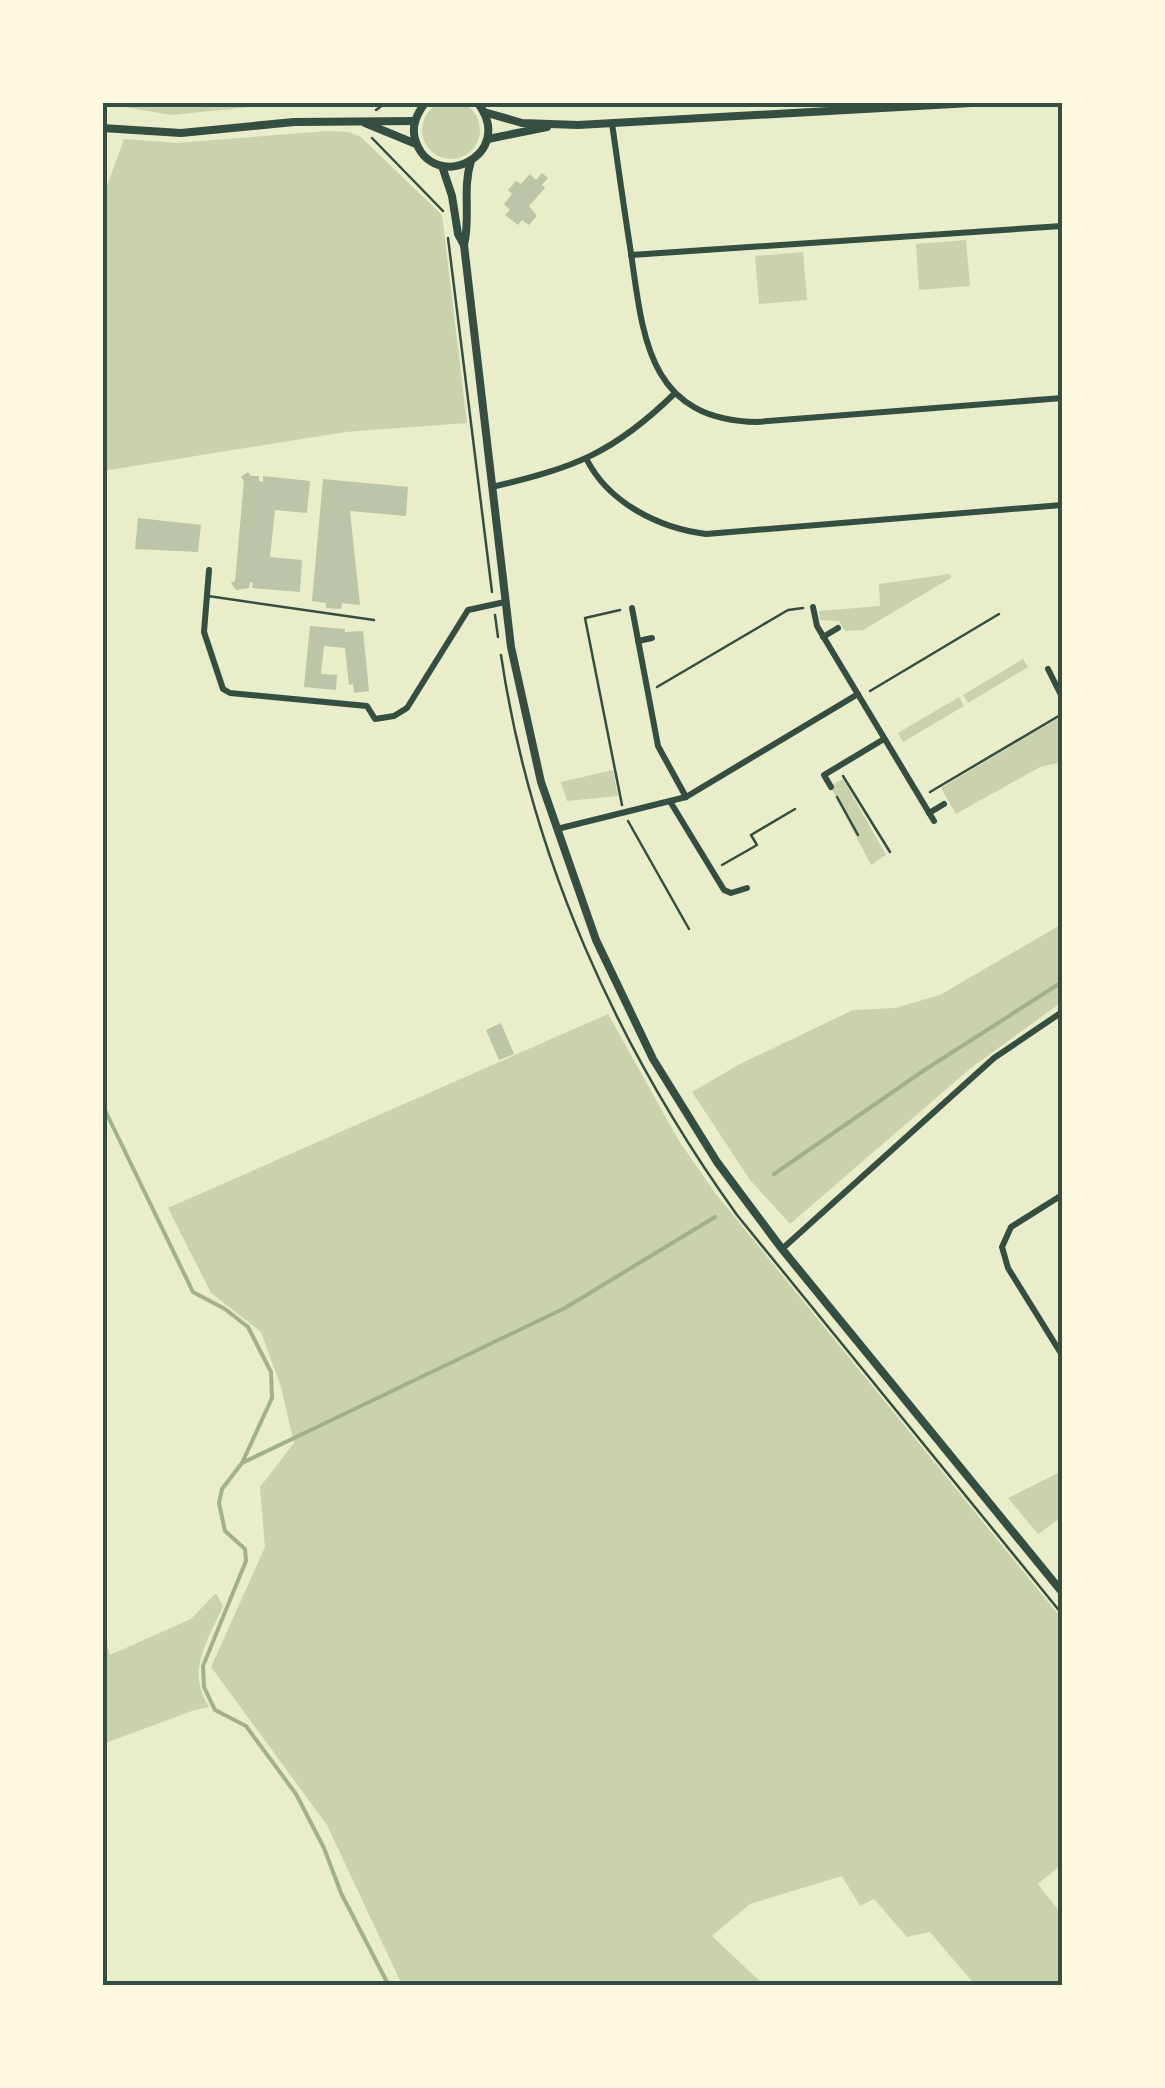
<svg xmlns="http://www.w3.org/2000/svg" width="1165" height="2088" font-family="Inter,sans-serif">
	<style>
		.green { fill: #cad2ad }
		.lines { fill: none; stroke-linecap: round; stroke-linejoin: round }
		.stream { stroke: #a3b18a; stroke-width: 4 }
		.building { fill: #bcc5a7 }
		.path { stroke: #344e41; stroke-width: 2.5 }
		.service { stroke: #344e41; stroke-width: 2.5 }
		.minor { stroke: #344e41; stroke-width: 6 }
		.tertiary { stroke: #344e41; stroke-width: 8 }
		.neatline { fill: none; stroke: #344e41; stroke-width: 4 }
	</style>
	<rect width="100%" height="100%" fill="#e9edc9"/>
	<g class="green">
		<circle cx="451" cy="130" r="29"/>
		<polygon points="102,103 103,102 377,103 291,103 171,115"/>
		<polygon points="327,131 348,132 361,137 442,215 467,423 345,432 103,471 103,197 124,139 176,143"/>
		<polygon points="966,240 970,286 919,290 916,244"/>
		<polygon points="803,252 807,300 759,304 755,256"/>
		<polygon points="950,574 951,578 863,630 845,631 839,621 820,620 819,611 880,606 879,584"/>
		<polygon points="1023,659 1028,667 968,703 963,695"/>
		<polygon points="959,697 964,706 903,742 898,733"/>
		<polygon points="1062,716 1062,762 1040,767 956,814 941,788"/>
		<polygon points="613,770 618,796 567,801 561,782"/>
		<polygon points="843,779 886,855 871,865 830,786"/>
		<polygon points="1062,924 1062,1002 972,1067 790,1224 750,1180 692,1092 738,1065 853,1010 895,1008 940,995"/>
		<polygon points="608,1014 679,1141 716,1194 1062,1619 1062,1864 1038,1884 1062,1915 1062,1985 975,1985 930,1932 907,1937 874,1899 860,1906 842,1876 750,1904 712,1936 764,1985 402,1985 327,1825 211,1667 265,1547 260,1487 294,1443 281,1387 261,1332 211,1293 168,1208"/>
		<polygon points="1062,1471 1062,1517 1038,1534 1008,1498"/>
		<path d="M216,1593l7,13c-16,37 -37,64 -14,101l-17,4 -89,33v-112l7,23 81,-36z"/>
	</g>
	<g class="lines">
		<g class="stream">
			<polyline points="102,1104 193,1292 225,1309 248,1327 271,1372 272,1398 242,1463 222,1489 219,1503 225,1531 245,1549 246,1561 203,1666 204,1687 215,1710 246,1726 296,1794 324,1848 341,1893 389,1986"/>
			<polyline points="774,1174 923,1071 1062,982"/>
			<polyline points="242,1463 565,1308 715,1217"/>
		</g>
	</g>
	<g class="building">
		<polygon points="542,173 548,178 542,185 545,188 529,206 537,216 529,225 522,220 518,225 505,215 510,210 504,204 512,194 508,190 516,181 521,184 530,174 536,180"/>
		<polygon points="248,472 251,476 259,476 259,481 263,482 263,476 310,481 307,513 275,510 270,557 302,560 300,592 252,588 253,583 250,582 249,588 236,590 231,583 235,581 244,481 241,477"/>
		<polygon points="323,479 408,487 406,516 350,511 360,605 342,603 341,609 326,608 326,603 312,601"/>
		<polygon points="138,518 201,525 198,552 135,549"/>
		<polygon points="310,626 345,629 345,632 363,631 369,691 354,693 353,684 349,685 345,648 324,646 321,674 337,675 336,690 304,687"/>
		<polygon points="501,1023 514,1054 499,1060 486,1030"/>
	</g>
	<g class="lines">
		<g class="path">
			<polyline points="376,110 387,102"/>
			<polyline points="372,138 443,211"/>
			<polyline points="448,238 492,592"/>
			<polyline points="620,610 585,618 622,805"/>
			<polyline points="495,615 498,637"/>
			<path d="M501,655c30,203 117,394 236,560l325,399"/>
			<polyline points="657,687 788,610 803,608"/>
			<polyline points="870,691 999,614"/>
			<polyline points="843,776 890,852"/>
			<polyline points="930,792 1062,714"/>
			<polyline points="837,797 858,835"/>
			<polyline points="628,821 689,929"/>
			<polyline points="722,865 757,845 751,835 795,809"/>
		</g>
		<polyline class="service" points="208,596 374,620"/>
		<g class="minor">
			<path d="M612,123c6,43 12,86 19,130 12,84 17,167 126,169l305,-24"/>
			<polyline points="631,255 1062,226"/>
			<path d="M587,460c22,43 72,68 119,74l356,-29"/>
			<path d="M492,487c82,-19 122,-34 183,-94"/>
			<polyline points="209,570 204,632 223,689 230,693 367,706 375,719 394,716 407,708 468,610 505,602"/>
			<polyline points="813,607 817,626 934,821"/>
			<polyline points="632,608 658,746 686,797"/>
			<polyline points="823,637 838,628"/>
			<polyline points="638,641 652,638"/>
			<polyline points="1048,669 1062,697"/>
			<polyline points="831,787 824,775 884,739"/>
			<polyline points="671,803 724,890 731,893 747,888"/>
			<polyline points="929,813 944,804"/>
			<polyline points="557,829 686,797 858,694"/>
			<polyline points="1062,1195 1011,1227 1002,1247 1008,1268 1062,1355"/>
			<polyline points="782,1249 994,1058 1062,1012"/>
		</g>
		<g class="tertiary">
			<path d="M426,102c-9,11 -15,23 -11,37 17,57 104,16 62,-37"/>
			<polyline points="484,112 522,123 578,125 989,102"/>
			<polyline points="365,123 416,144"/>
			<polyline points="102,128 181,133 294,122 415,121"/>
			<polyline points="488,139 547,127"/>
			<polyline points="442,166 452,196 458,234 464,245 511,647 541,782 596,940 653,1059 717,1162 782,1249 1062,1592"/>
			<path d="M464,245c7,-28 -2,-56 7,-84"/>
		</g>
	</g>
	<rect width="1165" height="2088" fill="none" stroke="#fefae0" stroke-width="210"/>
	<rect x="105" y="105" width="955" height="1878" class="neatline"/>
</svg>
